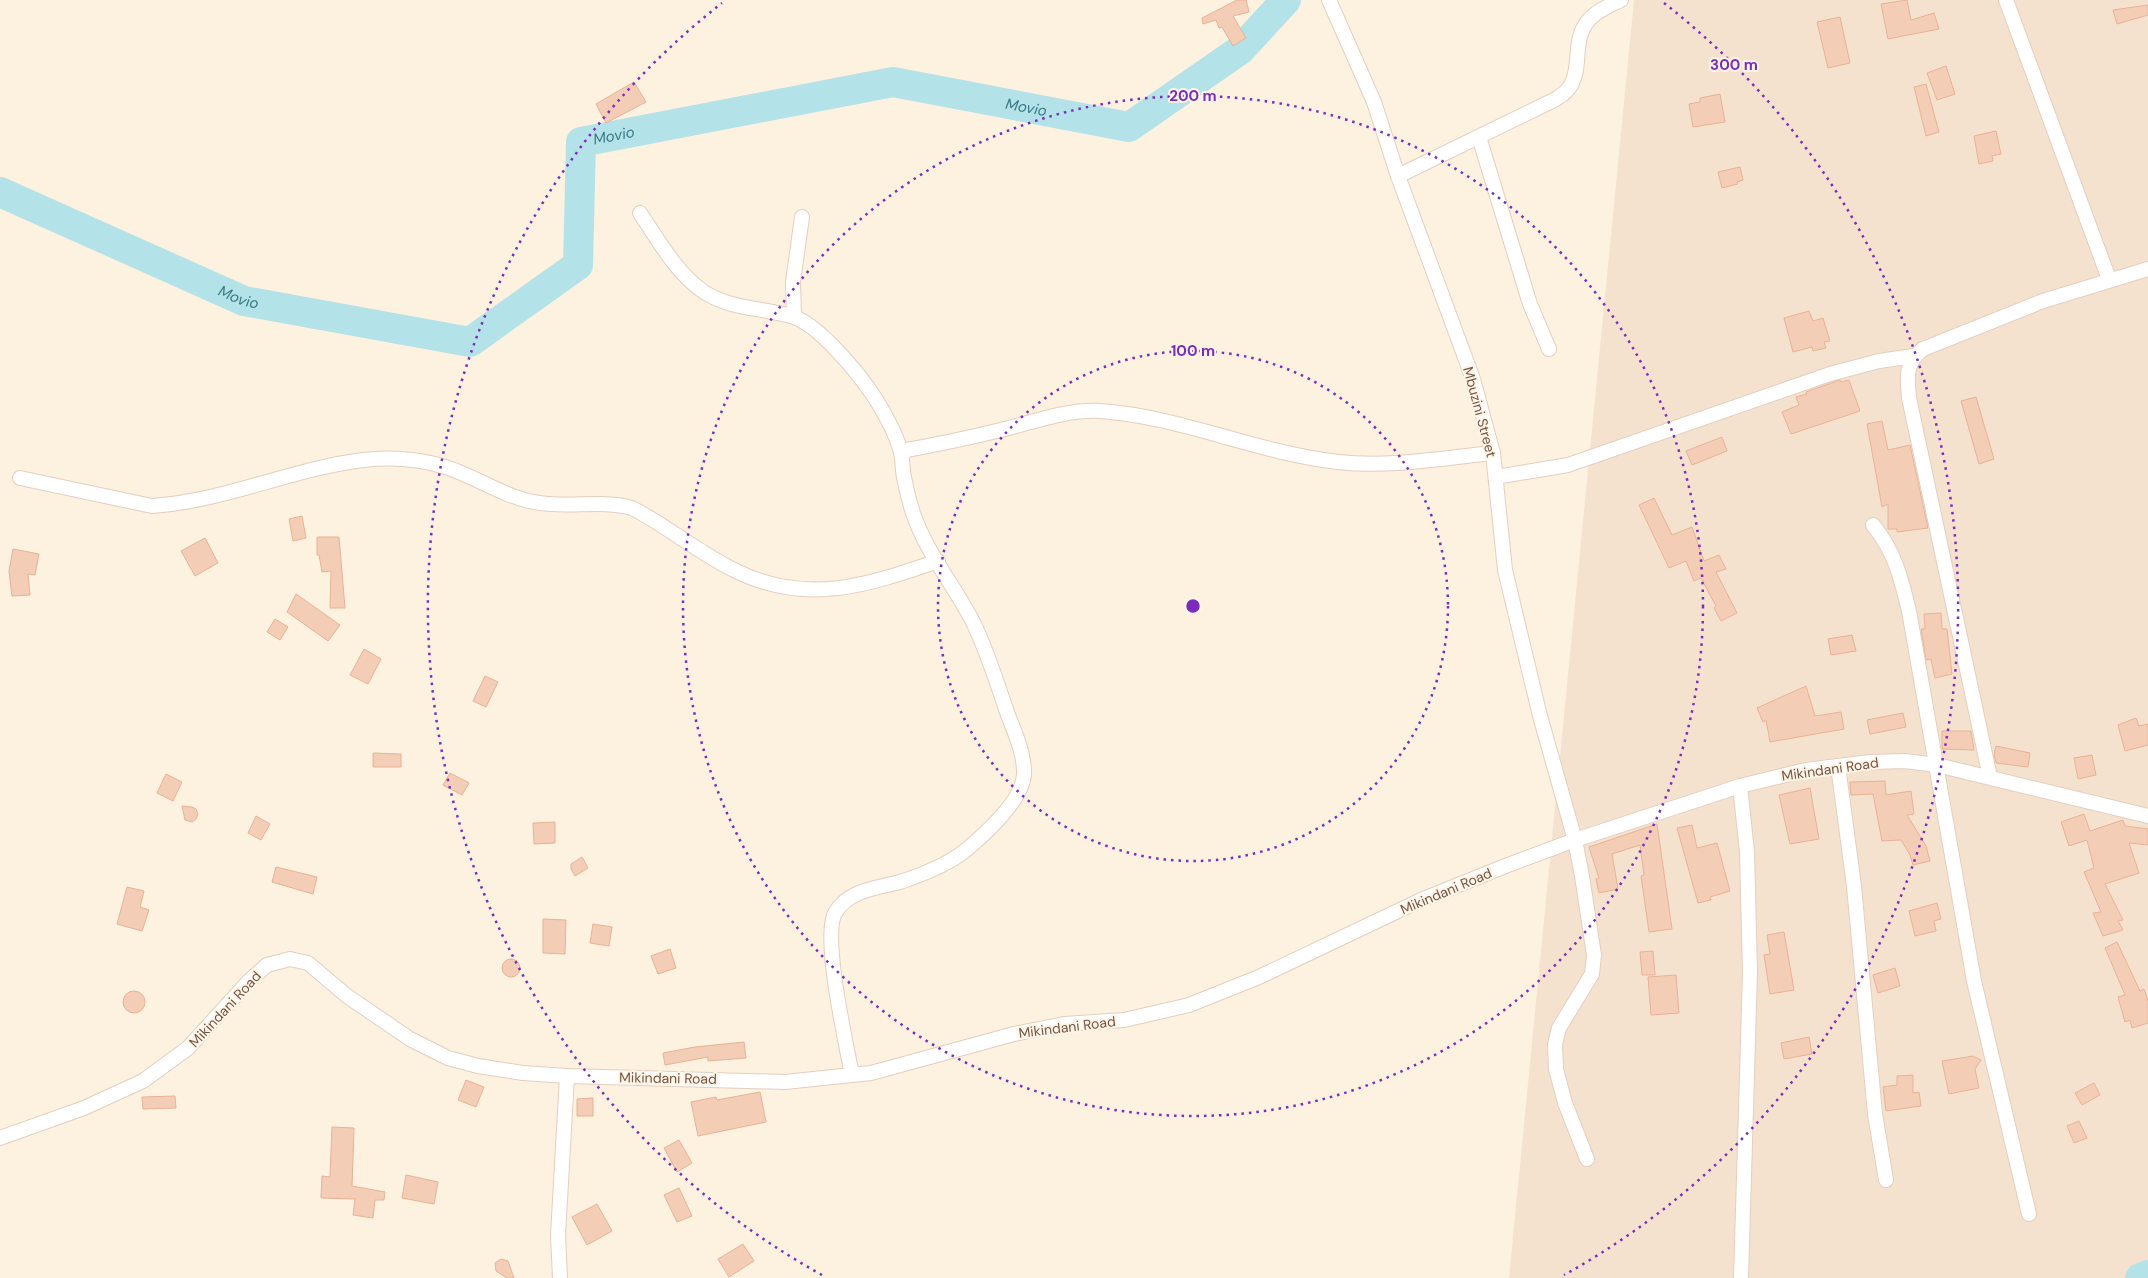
<svg xmlns="http://www.w3.org/2000/svg" width="2148" height="1278" font-family="'DM Sans',sans-serif">
	<style>
		.residential { fill: #f5e2ce }
		.lines { fill: none; stroke-linecap: round; stroke-linejoin: round }
		.river { stroke: #b3e2e8; stroke-width: 30 }
		.building { fill: #f4cdb6; stroke: #e8b295 }
		.street-casing { stroke: #e4cebe; stroke-width: 16 }
		.street { stroke: #fff; stroke-width: 14 }
		.ring { fill: none; stroke: #7b2cbf; stroke-width: 2.5; stroke-dasharray: 2.5 5 }
		.labels { text-anchor: middle; stroke-width: 4; stroke-linejoin: round; paint-order: stroke }
		.street-label { font-size: 14px; fill: #755546; stroke: #fff5e7 }
		.water-label { font-size: 15px; font-style: italic; fill: #3b7a83; stroke: #fff5e7 }
		.centre { fill: #7b2cbf; stroke: #fff5e7; stroke-width: 2.5 }
		.ring-label { font-size: 15px; text-anchor: middle; font-weight: bold; fill: #7b2cbf; stroke: #fff5e7; stroke-width: 4; stroke-linejoin: round; paint-order: stroke }
	</style>
	<rect width="100%" height="100%" fill="#fdf1e0"/>
	<polygon class="residential" points="1634,0 2148,0 2148,1278 1509,1278"/>
	<g class="lines">
		<g class="river">
			<path id="s1" d="M0,192l244,109 226,41 108,-77 3,-123 312,-60 236,45 111,-77 46,-50"/>
			<polyline points="2140,1278 2148,1275"/>
		</g>
	</g>
	<g class="building">
		<polygon points="1237,0 1246,0 1249,12 1233,16 1246,38 1233,46 1222,27 1219,28 1216,20 1203,24 1202,18"/>
		<polygon points="1907,0 1911,20 1934,13 1939,29 1888,39 1881,4"/>
		<polygon points="2148,5 2148,15 2117,24 2113,10"/>
		<polygon points="1840,17 1850,63 1828,68 1817,22"/>
		<polygon points="1946,66 1955,94 1937,100 1927,73"/>
		<polygon points="634,82 646,102 606,123 596,104"/>
		<polygon points="1926,84 1939,132 1926,136 1914,87"/>
		<polygon points="1720,94 1725,122 1693,127 1689,104 1700,102 1700,98"/>
		<polygon points="1996,131 2001,154 1992,156 1993,161 1979,164 1974,136"/>
		<polygon points="1740,167 1743,180 1737,182 1738,184 1722,188 1718,172"/>
		<polygon points="1809,311 1813,321 1823,318 1830,341 1824,342 1826,348 1813,351 1812,347 1793,352 1784,318"/>
		<polygon points="1840,380 1841,382 1849,380 1860,411 1791,434 1782,412 1799,405 1796,397 1807,394 1806,392"/>
		<polygon points="1976,397 1994,459 1979,464 1961,401"/>
		<polygon points="1882,421 1888,450 1910,445 1928,528 1897,532 1897,529 1888,529 1888,504 1882,507 1867,424"/>
		<polygon points="1722,437 1727,451 1692,465 1686,451"/>
		<polygon points="1654,498 1672,535 1692,527 1704,561 1719,555 1726,569 1716,572 1737,613 1721,621 1714,608 1716,606 1701,578 1694,581 1686,561 1669,568 1639,505"/>
		<polygon points="302,516 306,538 293,541 289,519"/>
		<polygon points="317,537 339,537 345,608 330,608 331,571 322,572 319,555 317,555"/>
		<polygon points="205,538 218,563 195,576 181,551"/>
		<polygon points="13,549 39,554 35,575 28,574 30,595 12,596 9,571"/>
		<polygon points="296,594 340,625 328,641 287,612"/>
		<polygon points="1941,613 1942,629 1947,629 1952,674 1935,678 1931,659 1926,660 1921,629 1925,629 1924,614"/>
		<polygon points="275,619 288,627 280,640 267,632"/>
		<polygon points="1852,635 1856,651 1831,655 1828,639"/>
		<polygon points="364,649 381,659 368,684 350,675"/>
		<polygon points="485,676 498,682 486,707 473,701"/>
		<polygon points="1806,686 1815,716 1841,712 1844,729 1770,742 1766,720 1763,722 1757,708"/>
		<polygon points="1903,713 1906,727 1870,734 1867,720"/>
		<polygon points="2136,718 2139,726 2148,724 2148,745 2125,751 2118,725"/>
		<polygon points="1942,731 1971,731 1974,750 1942,749"/>
		<polygon points="1996,746 2030,753 2028,767 1996,763 1994,755"/>
		<polygon points="373,753 401,754 401,767 373,767"/>
		<polygon points="2092,755 2096,775 2078,779 2074,758"/>
		<polygon points="450,773 469,783 462,795 443,785"/>
		<polygon points="166,774 182,782 173,801 157,793"/>
		<polygon points="1885,781 1886,795 1911,791 1914,814 1907,815 1926,846 1930,861 1913,865 1910,855 1901,840 1882,841 1873,794 1851,795 1850,782"/>
		<polygon points="1810,788 1819,839 1790,844 1779,795"/>
		<polygon points="182,806 192,807 196,809 198,814 196,819 192,822 185,820"/>
		<polygon points="2084,814 2090,831 2123,820 2125,826 2148,829 2148,845 2129,843 2139,873 2105,884 2123,920 2118,921 2123,930 2103,936 2093,913 2101,912 2084,872 2094,868 2087,840 2069,846 2061,822"/>
		<polygon points="256,816 270,824 261,840 248,833"/>
		<polygon points="555,822 555,843 534,844 533,823"/>
		<polygon points="1657,824 1672,929 1649,932 1641,876 1644,875 1640,845 1612,854 1618,889 1599,893 1596,879 1599,878 1589,847"/>
		<polygon points="1692,825 1697,848 1717,843 1730,891 1710,897 1711,900 1698,903 1677,828"/>
		<polygon points="582,857 588,868 575,876 571,869 571,864"/>
		<polygon points="276,867 317,877 313,894 272,882"/>
		<polygon points="127,887 144,891 140,907 149,910 142,931 117,924"/>
		<polygon points="1937,903 1941,919 1934,921 1936,931 1915,936 1909,911"/>
		<polygon points="543,919 566,920 565,954 543,953"/>
		<polygon points="593,924 612,927 609,946 590,943"/>
		<polygon points="1784,932 1794,990 1770,994 1764,955 1770,954 1767,935"/>
		<polygon points="2117,942 2140,991 2144,989 2148,1001 2148,1023 2132,1028 2130,1020 2125,1022 2118,997 2125,995 2105,948"/>
		<polygon points="670,949 676,968 658,974 651,956"/>
		<polygon points="1653,951 1655,975 1642,975 1640,952"/>
		<circle cx="511" cy="968" r="9"/>
		<polygon points="1895,968 1900,986 1878,993 1873,975"/>
		<polygon points="1676,975 1679,1013 1651,1015 1648,977"/>
		<circle cx="134" cy="1002" r="11"/>
		<polygon points="1809,1037 1812,1054 1784,1059 1781,1043"/>
		<polygon points="744,1042 746,1058 708,1061 708,1057 665,1065 663,1053 695,1047"/>
		<polygon points="1973,1056 1981,1060 1975,1069 1979,1088 1949,1094 1942,1061"/>
		<polygon points="1913,1075 1913,1093 1919,1092 1921,1106 1886,1111 1883,1087 1897,1085 1897,1076"/>
		<polygon points="466,1080 484,1087 476,1107 458,1100"/>
		<polygon points="2094,1083 2100,1095 2082,1105 2075,1093"/>
		<polygon points="760,1092 766,1122 698,1136 691,1102 716,1097 717,1100"/>
		<polygon points="175,1096 176,1108 143,1109 142,1097"/>
		<polygon points="593,1098 593,1116 577,1116 577,1099"/>
		<polygon points="2079,1121 2087,1138 2074,1143 2067,1126"/>
		<polygon points="332,1127 354,1128 352,1186 385,1192 384,1200 375,1200 373,1218 353,1215 355,1199 321,1198 322,1176 330,1177"/>
		<polygon points="679,1140 692,1163 677,1172 664,1148"/>
		<polygon points="406,1175 438,1182 434,1204 402,1198"/>
		<polygon points="679,1188 692,1216 677,1222 664,1195"/>
		<polygon points="597,1204 612,1231 587,1245 572,1217"/>
		<polygon points="743,1244 754,1261 729,1277 718,1259"/>
		<polygon points="501,1259 508,1261 514,1278 507,1278 496,1271 495,1263"/>
	</g>
	<g class="lines">
		<defs>
			<g id="street">
				<polyline points="1329,0 1374,102 1398,176 1473,379 1493,453 1505,570 1540,716 1575,840 1582,876 1594,955 1592,974 1559,1028 1555,1044 1556,1069 1565,1103 1587,1159"/>
				<polyline points="2006,0 2109,279"/>
				<polyline points="1479,137 1530,304 1549,349"/>
				<path d="M1398,176l158,-77c6,-4 12,-8 15,-14 11,-19 1,-45 17,-64 8,-10 22,-16 33,-21"/>
				<path d="M640,213c19,28 36,60 64,79 26,17 59,16 87,24 27,7 69,59 84,82 10,16 20,34 25,51 3,9 2,19 4,28 3,15 6,30 12,44 12,32 39,67 56,99 15,30 25,63 36,95 7,18 17,40 16,60 -2,26 -39,59 -58,75 -18,15 -45,25 -66,32 -23,6 -52,8 -65,31 -13,24 11,130 17,162"/>
				<polyline points="794,316 793,282 802,217"/>
				<path d="M901,451c34,-6 67,-13 100,-21 33,-8 65,-21 100,-19 81,6 157,42 237,51 51,6 104,-4 155,-9"/>
				<polyline points="1496,477 1568,465 1830,374 1879,361 1914,356"/>
				<path d="M20,478l132,28c73,-5 139,-37 211,-46 26,-3 55,-1 79,6 32,9 59,30 92,36 32,7 66,-3 98,6 35,18 67,45 104,63 71,35 132,14 202,-10"/>
				<path d="M1873,525c22,27 28,53 36,86l65,370 55,233"/>
				<polyline points="1838,766 1854,886 1875,1114 1886,1180"/>
				<path d="M1990,777l-81,-379c-2,-21 -4,-35 14,-49l120,-48 105,-32"/>
				<polyline points="1740,786 1747,852 1750,972 1741,1278"/>
				<polyline points="0,1138 84,1108 143,1081 188,1048 249,981 267,965 290,959 308,963 347,996 410,1039 448,1058 478,1066 523,1073 567,1076 785,1082 871,1073 1014,1034 1064,1024 1124,1020 1189,1005 1259,977 1421,900 1508,865 1575,840 1740,786 1806,770 1870,762 1905,761 1937,765 2148,816"/>
				<polyline points="560,1278 558,1235 567,1076"/>
			</g>
		</defs>
		<use href="#street" class="street-casing"/>
		<use href="#street" class="street"/>
	</g>
	<g class="ring">
		<circle cx="1193" cy="606" r="255"/>
		<circle cx="1193" cy="606" r="510"/>
		<path d="M822 1275A765 765 0 0 1 722 3M1664 3A765 765 0 0 1 1564 1275"/>
	</g>
	<g class="labels">
		<g class="street-label">
			<text transform="translate(1480 412) rotate(75)" y="5">Mbuzini Street</text>
			<text transform="translate(1830 769) rotate(-8)" y="5">Mikindani Road</text>
			<text transform="translate(1446 891) rotate(-23)" y="5">Mikindani Road</text>
			<text transform="translate(225 1009) rotate(-47)" y="5">Mikindani Road</text>
			<text transform="translate(1067 1027) rotate(-7)" y="5">Mikindani Road</text>
			<text transform="translate(668 1078) rotate(1)" y="5">Mikindani Road</text>
		</g>
		<g class="water-label">
			<text dy="5" stroke="none"><textPath href="#s1" startOffset="1206">Movio</textPath></text>
			<text dy="5" stroke="none"><textPath href="#s1" startOffset="786">Movio</textPath></text>
			<text dy="5" stroke="none"><textPath href="#s1" startOffset="261">Movio</textPath></text>
		</g>
	</g>
	<circle cx="1193" cy="606" r="8" class="centre"/>
	<g class="ring-label">
		<text x="1734" y="70">300 m</text>
		<text x="1193" y="101">200 m</text>
		<text x="1193" y="356">100 m</text>
	</g>
</svg>
